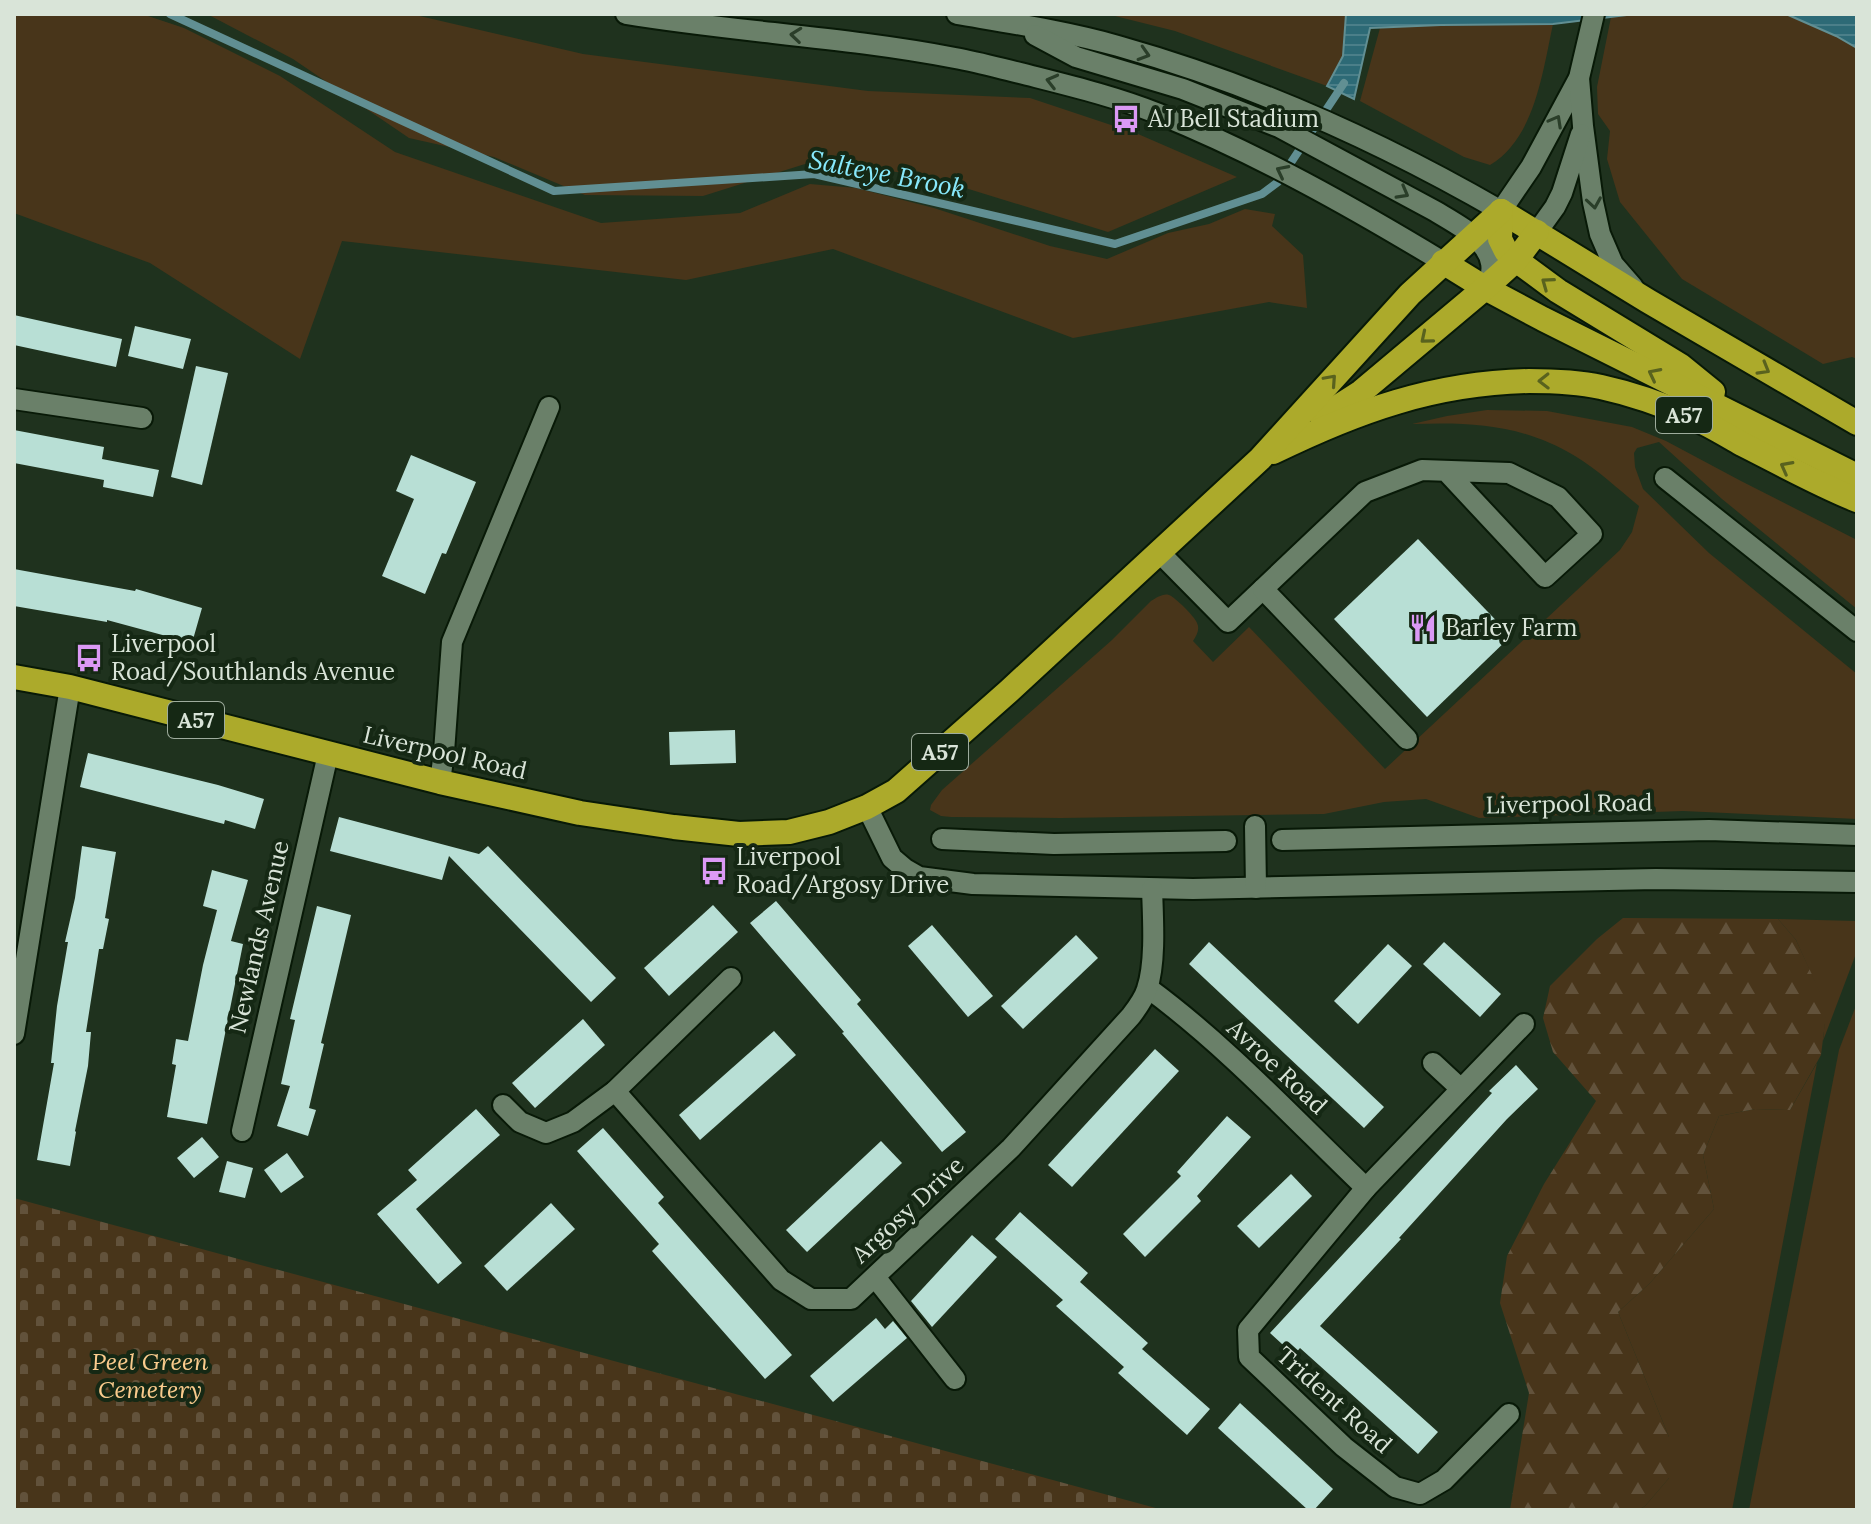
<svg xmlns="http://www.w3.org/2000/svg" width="1871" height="1524" font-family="Lora,serif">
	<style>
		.green { fill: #48351a }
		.forest { fill: url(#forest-firs) }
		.cemetery { fill: url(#cemetery-stones) }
		.water { fill: url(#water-rules); stroke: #618f93; stroke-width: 2 }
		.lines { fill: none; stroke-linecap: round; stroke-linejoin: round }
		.stream { stroke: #618f93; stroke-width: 8 }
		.building { fill: #b8dfd5 }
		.minor-casing { stroke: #081907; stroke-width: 24 }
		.highway-casing { stroke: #081907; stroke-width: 28 }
		.minor { stroke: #6a8069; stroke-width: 20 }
		.highway { stroke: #acaa2b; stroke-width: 24 }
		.oneway { stroke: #2a3e29 }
		.oneway2 { stroke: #59621e }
		.labels { text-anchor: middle; stroke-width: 8; stroke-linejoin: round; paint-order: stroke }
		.shield { fill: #152814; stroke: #9eac9d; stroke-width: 2 }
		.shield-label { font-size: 22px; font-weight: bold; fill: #d9e4d8 }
		.poi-label { font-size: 24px; fill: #d9e4d8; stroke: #152814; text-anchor: start }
		.street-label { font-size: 24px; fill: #d9e4d8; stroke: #152814 }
		.park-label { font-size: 24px; font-style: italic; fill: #facb8d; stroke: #152814 }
		.water-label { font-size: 26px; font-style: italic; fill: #88e9fc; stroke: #152814 }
	</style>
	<defs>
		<pattern id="forest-firs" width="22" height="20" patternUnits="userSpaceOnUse" patternTransform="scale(2)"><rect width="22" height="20" fill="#48351a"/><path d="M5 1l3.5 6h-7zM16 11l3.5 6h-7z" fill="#62523b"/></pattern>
		<pattern id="cemetery-stones" width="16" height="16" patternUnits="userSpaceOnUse" patternTransform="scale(2)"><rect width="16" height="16" fill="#48351a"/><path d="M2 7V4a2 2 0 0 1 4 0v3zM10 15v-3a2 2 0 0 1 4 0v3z" fill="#62523b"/></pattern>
		<pattern id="water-rules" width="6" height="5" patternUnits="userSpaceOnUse" patternTransform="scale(2)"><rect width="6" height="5" fill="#2d6a76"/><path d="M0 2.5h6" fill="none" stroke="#4b7f89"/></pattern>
	</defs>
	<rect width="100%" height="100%" fill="#1f321e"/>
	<g class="green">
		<polygon points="14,14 142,14 184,28 280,76 395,152 601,223 740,213 810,184 856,188 934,208 1050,246 1107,259 1168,233 1209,224 1245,209 1275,214 1272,226 1303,255 1307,308 1269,302 1073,338 833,249 686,280 342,241 300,359 150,263 14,213"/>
		<polygon points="207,14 411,14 583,54 868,91 1030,98 1138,134 1237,177 1108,232 920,174 805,164 703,196 585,195 494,157 409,138 293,59"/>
		<polygon points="1107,14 1346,14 1343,56 1327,86 1175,31"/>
		<polygon points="1635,14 1786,14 1836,36 1857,48 1857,359 1852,357 1823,364 1682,279 1620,202 1607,159 1610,131 1598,114 1597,87 1611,17"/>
		<path d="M1553,24c-10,46 -18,115 -63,141l-26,-8 -104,-56 20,-73 61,-3z"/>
		<path d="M1487,410l60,1 85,16 34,14 75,40 116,59v69l-135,-110 -63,-57 -22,6 -3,5 1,14 8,22 66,64 148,121v145l-174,-8 -204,7 -53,-19 -42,3 -60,12 -263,4 -110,-1 -10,-1 -11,-6 1,-5 11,-15 170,-150 39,-39c5,-3 12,-8 18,-6 6,2 26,22 28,28 3,6 0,12 -4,18l20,21 36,-35 136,142 235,-219 12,-18 7,-26c-21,-17 -42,-37 -64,-50 -54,-32 -103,-34 -163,-32l35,-8z"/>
		<polygon points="1778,919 1857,921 1857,951 1823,1041 1826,1007 1796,940"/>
		<polygon points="1857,1003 1857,1510 1749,1510 1839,1050"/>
		<polygon points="1817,1063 1732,1510 1638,1510 1645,1506 1669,1478 1669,1437 1618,1312 1650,1283 1714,1209 1703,1155 1719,1116 1755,1109 1790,1110"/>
	</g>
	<polygon class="forest" points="1623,918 1778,919 1796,940 1827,1007 1821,1055 1790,1110 1755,1109 1719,1116 1703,1155 1714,1209 1650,1283 1618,1312 1669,1437 1669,1478 1645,1506 1638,1510 1510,1510 1529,1393 1500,1303 1507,1256 1544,1184 1596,1101 1553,1052 1543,1018 1550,986 1597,939"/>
	<polygon class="cemetery" points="14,1198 1163,1510 14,1510"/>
	<g class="water">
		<polygon points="1346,14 1635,14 1553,24 1441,25 1370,28 1354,99 1327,86 1343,56"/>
		<polygon points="1786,14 1857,15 1857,48 1836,36"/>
	</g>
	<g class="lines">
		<polyline class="stream" points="170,14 554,191 814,174 1115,244 1262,194 1278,182 1344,83"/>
	</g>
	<g class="building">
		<polygon points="14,315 122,339 116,367 14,345"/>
		<polygon points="135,326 191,339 183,369 128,356"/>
		<polygon points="196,366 228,373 202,485 171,477"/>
		<polygon points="14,430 104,447 102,459 159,470 153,497 103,487 104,480 14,463"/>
		<polygon points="411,455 476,482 446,554 442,553 425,594 382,576 414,499 396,491"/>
		<polygon points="1418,539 1511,636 1427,717 1334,619"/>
		<polygon points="14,569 135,591 136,589 202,608 192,643 107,620 107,622 14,606"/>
		<polygon points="735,730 736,763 670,765 669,732"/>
		<polygon points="88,753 218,785 264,799 255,829 225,820 224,824 80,787"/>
		<polygon points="339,817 479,854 488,846 616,978 591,1002 449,856 442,880 330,851"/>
		<polygon points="82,846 116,852 105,918 109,919 103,949 99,949 86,1032 91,1032 88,1066 75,1131 76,1132 70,1166 37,1160 54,1063 51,1063 57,1006 68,942 65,942 75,898"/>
		<polygon points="212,870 248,880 231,941 243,944 207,1124 167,1117 176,1065 172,1064 176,1039 188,1041 203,965 217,910 203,906"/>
		<polygon points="776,901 861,1000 857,1004 966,1132 942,1152 842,1033 844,1032 750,923"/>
		<polygon points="713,905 738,932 669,996 644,968"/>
		<polygon points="317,906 351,915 321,1043 324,1044 309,1108 316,1110 308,1136 277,1126 290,1086 281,1084 295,1020 290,1019"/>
		<polygon points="932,925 993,996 968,1017 908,946"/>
		<polygon points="1076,935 1098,958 1023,1029 1001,1006"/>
		<polygon points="1209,942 1384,1107 1364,1128 1189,964"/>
		<polygon points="1444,942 1501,994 1480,1017 1423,964"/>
		<polygon points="1388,944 1412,966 1358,1024 1334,1001"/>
		<polygon points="583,1019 605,1045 535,1108 512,1083"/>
		<polygon points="774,1031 796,1055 700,1140 679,1115"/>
		<polygon points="1155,1049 1179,1071 1072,1187 1048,1165"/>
		<polygon points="1516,1065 1538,1089 1507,1119 1399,1238 1401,1239 1320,1326 1438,1432 1418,1454 1300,1348 1294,1355 1270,1333 1492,1093 1489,1091"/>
		<polygon points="476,1109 500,1135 416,1209 462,1263 438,1284 377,1214 417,1180 408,1170"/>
		<polygon points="1227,1116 1251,1137 1197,1196 1201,1201 1145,1257 1123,1234 1181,1176 1177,1172"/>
		<polygon points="603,1128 664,1197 658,1203 792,1355 765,1379 652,1251 659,1244 577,1151"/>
		<polygon points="202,1137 219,1157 194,1178 177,1158"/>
		<polygon points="881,1141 902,1163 807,1252 786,1230"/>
		<polygon points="287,1153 304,1177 281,1193 264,1170"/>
		<polygon points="227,1161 253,1168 245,1198 219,1192"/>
		<polygon points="1291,1174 1312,1196 1259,1248 1237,1226"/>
		<polygon points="551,1203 575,1229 507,1291 484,1266"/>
		<polygon points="1020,1212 1088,1273 1080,1282 1148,1343 1142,1349 1210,1409 1187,1435 1118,1373 1124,1367 1056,1306 1063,1300 995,1239"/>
		<polygon points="972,1235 997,1257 932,1327 911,1301"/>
		<polygon points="876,1318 885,1329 893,1321 907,1338 833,1402 810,1376"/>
		<polygon points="1240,1403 1333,1489 1314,1510 1308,1510 1218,1428"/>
	</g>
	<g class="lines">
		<defs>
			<g id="minor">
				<path d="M626,14c109,18 220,23 329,44 22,4 44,10 65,15 47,12 94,23 139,41 99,40 193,93 284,148"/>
				<path d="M957,14c53,9 108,17 161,32 135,38 262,95 383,165l30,-44 48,-89 15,-64"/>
				<path d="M1035,35l41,22 107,32 96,38 156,84c28,17 72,38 51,77"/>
				<polyline points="1579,78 1583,126 1593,202 1600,234 1613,264 1633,287"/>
				<polyline points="1537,232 1555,207 1562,193 1581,134"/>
				<polyline points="14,399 142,418"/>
				<polyline points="1665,478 1857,631"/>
				<polyline points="1159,552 1228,622 1365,492 1422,470 1509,473 1558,497 1592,534 1545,577 1446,471"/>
				<polyline points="1263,589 1407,739"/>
				<polyline points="440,782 444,752 452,642 549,407"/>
				<polyline points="867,807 892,858 905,869 919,877 973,884 1193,889 1656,879 1857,882"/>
				<polyline points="1255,826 1256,888"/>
				<polyline points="942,839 1054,844 1226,841"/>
				<polyline points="1282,840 1709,830 1857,835"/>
				<path d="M1148,988c79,58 147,132 218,200"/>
				<polyline points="14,1034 70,687"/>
				<polyline points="1433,1063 1461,1089"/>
				<path d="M615,1091l166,189 30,19h40l160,-151 120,-132c6,-8 13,-17 16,-27 9,-27 6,-71 5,-100"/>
				<polyline points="503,1105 520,1122 546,1133 573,1122 615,1091 731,978"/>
				<polyline points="242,1131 328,754"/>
				<polyline points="875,1277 955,1379"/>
				<polyline points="1509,1414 1444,1480 1420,1494 1395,1487 1344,1447 1249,1357 1248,1330 1366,1188 1524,1024"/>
			</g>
			<g id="highway">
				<polyline points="1501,211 1648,301 1857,423"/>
				<polyline points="1501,211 1500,239 1506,251 1516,260 1558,291 1681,366 1713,392"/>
				<polyline points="1443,262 1485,288 1543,319 1857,476"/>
				<polyline points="1322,417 1361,392 1485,288 1516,260 1537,232"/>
				<path d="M1273,452c84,-41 161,-69 256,-71 24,0 49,1 72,6 32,7 63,18 93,31 16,7 32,17 48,26 38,19 75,40 115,56"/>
				<polyline points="14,677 70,687 440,782 580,813 674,827 739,834 789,832 829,822 867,807 896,791 1009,691 1260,459 1410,294 1501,211"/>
			</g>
		</defs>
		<use href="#minor" class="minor-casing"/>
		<use href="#highway" class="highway-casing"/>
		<use href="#minor" class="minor"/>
		<use href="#highway" class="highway"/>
	</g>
	<defs><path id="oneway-chevron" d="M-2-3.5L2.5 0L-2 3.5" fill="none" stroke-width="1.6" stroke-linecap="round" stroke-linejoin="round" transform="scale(2)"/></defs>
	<g class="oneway">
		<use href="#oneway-chevron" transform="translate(796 35) rotate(-174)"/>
		<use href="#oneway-chevron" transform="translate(1144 54) rotate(17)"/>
		<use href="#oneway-chevron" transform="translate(1052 81) rotate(-166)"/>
		<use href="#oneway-chevron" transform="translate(1556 121) rotate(-61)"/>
		<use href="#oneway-chevron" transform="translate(1282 171) rotate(-153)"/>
		<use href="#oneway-chevron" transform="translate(1403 193) rotate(29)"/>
		<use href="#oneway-chevron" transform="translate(1594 203) rotate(81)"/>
	</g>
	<g class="oneway2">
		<use href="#oneway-chevron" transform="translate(1547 283) rotate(-144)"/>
		<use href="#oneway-chevron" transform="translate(1426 338) rotate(140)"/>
		<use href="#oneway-chevron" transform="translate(1764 369) rotate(30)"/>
		<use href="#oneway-chevron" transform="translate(1654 374) rotate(-153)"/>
		<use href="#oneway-chevron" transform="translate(1331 380) rotate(-48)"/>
		<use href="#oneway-chevron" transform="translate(1544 381) rotate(179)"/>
		<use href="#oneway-chevron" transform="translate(1786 467) rotate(-152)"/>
	</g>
	<defs>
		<symbol id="bus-bare" viewBox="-9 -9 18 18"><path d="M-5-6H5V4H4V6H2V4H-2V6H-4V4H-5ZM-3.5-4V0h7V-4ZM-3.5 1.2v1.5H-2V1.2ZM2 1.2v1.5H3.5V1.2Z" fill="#db99f5" stroke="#152814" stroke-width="2.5" paint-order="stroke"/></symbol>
		<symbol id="restaurant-bare" viewBox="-9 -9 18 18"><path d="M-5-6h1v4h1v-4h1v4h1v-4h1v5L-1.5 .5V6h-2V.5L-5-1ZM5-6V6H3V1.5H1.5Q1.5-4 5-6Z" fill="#db99f5" stroke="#152814" stroke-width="2.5" paint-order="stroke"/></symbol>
	</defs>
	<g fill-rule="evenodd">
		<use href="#bus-bare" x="1106" y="99" width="40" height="40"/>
		<use href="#restaurant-bare" x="1403" y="608" width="40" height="40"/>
		<use href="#bus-bare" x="69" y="638" width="40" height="40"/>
		<use href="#bus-bare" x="694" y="851" width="40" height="40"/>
	</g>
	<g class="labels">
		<g class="shield">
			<rect x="1656" y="397" width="56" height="36" rx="6"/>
			<rect x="168" y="702" width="56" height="36" rx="6"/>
			<rect x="912" y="734" width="56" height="36" rx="6"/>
		</g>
		<g class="shield-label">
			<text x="1684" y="423">A57</text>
			<text x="196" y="728">A57</text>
			<text x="940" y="760">A57</text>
		</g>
		<g class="poi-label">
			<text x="1148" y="127">AJ Bell Stadium</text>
			<text x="1445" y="636">Barley Farm</text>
			<text x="111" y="652">Liverpool<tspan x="111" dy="28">Road/Southlands Avenue</tspan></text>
			<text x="736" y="865">Liverpool<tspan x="736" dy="28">Road/Argosy Drive</tspan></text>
		</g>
		<g class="street-label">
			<text transform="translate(445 753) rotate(13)" y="8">Liverpool Road</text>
			<text transform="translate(1569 804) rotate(-1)" y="8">Liverpool Road</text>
			<text transform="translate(259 937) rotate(-77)" y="8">Newlands Avenue</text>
			<text transform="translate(1277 1067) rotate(43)" y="8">Avroe Road</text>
			<text transform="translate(908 1210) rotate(-43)" y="8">Argosy Drive</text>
			<text transform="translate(1334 1400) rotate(42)" y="8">Trident Road</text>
		</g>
		<g class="park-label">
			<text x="150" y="1370">Peel Green<tspan x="150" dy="28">Cemetery</tspan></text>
		</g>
		<g class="water-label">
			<text transform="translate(887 174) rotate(11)" y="9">Salteye Brook</text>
		</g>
	</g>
	<rect width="1871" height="1524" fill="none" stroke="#d9e4d8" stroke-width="32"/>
</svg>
